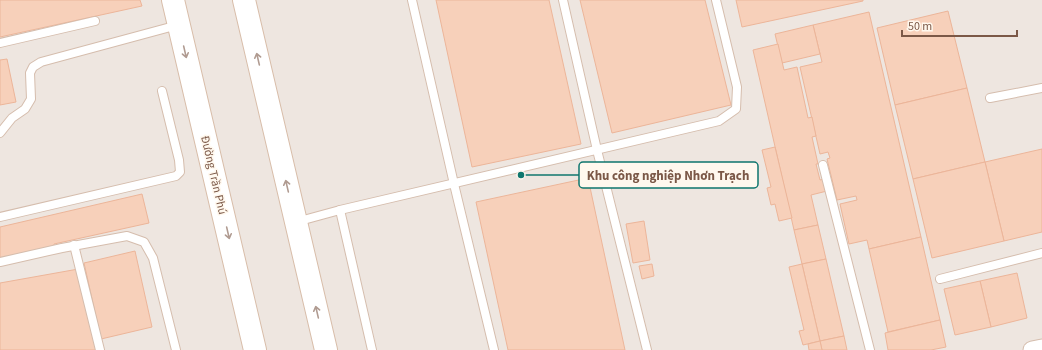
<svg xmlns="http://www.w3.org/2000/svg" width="1042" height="350" font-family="'Source Sans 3',sans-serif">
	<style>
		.industrial { fill: #eee6e0 }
		.building { fill: #f7d0ba; stroke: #ecb599 }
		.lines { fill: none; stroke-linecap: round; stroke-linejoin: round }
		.lane-casing { stroke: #d5bdad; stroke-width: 10 }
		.street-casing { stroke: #d5bdad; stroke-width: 19 }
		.secondary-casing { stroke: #d8bda9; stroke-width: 24 }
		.lane { stroke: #fff; stroke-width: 8 }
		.street { stroke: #fff; stroke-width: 17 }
		.secondary { stroke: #fff; stroke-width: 22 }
		.oneway { stroke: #b09b91 }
		.labels { text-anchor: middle; stroke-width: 3; stroke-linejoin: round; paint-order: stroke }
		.street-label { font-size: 12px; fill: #7b5847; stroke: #fff8ee }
		.leader { fill: none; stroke: #0f766e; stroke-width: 1.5 }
		.callout-dot { fill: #0f766e; stroke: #fff8ee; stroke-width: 1.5 }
		.callout { fill: #fff8ee; stroke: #0f766e; stroke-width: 1.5 }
		.callout-label { font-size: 13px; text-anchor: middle; font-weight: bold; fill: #7b5847 }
	</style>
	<rect width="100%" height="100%" fill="#fff4e6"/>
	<rect class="industrial" x="0" y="0" width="1042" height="350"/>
	<g class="building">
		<polygon points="0,0 140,0 142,6 0,37"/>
		<polygon points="436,0 549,0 581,144 472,167"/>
		<polygon points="580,0 705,0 731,105 612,133"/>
		<polygon points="736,0 863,0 863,1 742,27"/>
		<polygon points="948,11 967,88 895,105 877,28"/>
		<polygon points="869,12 921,237 869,249 867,240 849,244 840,204 857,200 856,196 837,200 827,159 830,158 828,152 820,154 800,67 822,62 813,25"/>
		<polygon points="813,25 820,54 782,63 775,34"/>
		<polygon points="778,44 784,70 797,67 808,118 812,117 816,136 812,137 818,164 816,164 820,180 824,179 827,191 811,195 818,225 794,230 753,50"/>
		<polygon points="7,59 16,102 0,105 0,60"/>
		<polygon points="967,88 985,162 913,179 895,105"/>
		<polygon points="775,147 792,218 779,221 775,204 771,205 767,188 771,187 762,150"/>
		<polygon points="1042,149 1042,232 1004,241 985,162"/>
		<polygon points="985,162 1004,241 932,258 913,179"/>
		<polygon points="588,178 625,350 508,350 476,202"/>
		<polygon points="142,194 149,223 54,244 54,247 0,260 0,227"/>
		<polygon points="644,221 650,260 633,263 626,224"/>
		<polygon points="818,225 826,259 802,264 794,230"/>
		<polygon points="921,237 940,320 888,332 869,249"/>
		<polygon points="135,251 152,327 101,339 84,263"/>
		<polygon points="826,259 844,336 820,341 802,264"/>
		<polygon points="652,264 654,276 642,279 639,266"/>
		<polygon points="802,264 820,341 803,345 799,331 804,330 789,267"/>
		<polygon points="84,268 103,350 0,350 0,283"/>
		<polygon points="1017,273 1027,318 991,327 980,281"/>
		<polygon points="980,281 991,327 955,335 944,289"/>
		<polygon points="940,320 946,347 931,350 888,350 885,333"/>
		<polygon points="844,336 847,350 822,350 820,341"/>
		<polygon points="820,341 822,350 809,350 808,344"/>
	</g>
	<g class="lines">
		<defs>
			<g id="lane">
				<polyline points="412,0 454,184 494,350"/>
				<polyline points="563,0 597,150 647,350"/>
				<polyline points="0,43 95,21"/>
				<polyline points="990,98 1042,88"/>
				<polyline points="0,133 12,118 25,109 31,99 30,73 33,67 41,62 178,25"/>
				<polyline points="823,165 870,350"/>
				<polyline points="340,210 372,350"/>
				<polyline points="0,217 176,176 180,172 179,160 162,91"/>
				<polyline points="296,222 340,210 719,121 736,109 737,87 716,0"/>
				<polyline points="74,245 100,350"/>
				<polyline points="0,262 62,248 127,236 144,242 153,258 176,350"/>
				<polyline points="940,279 1042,253"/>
			</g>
			<polyline id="street" points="1032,350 1042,348"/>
			<g id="secondary">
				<polyline points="173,0 255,350"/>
				<polyline points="244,0 326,350"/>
			</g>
		</defs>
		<use href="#lane" class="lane-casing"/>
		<use href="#street" class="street-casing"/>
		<use href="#secondary" class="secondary-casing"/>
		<use href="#lane" class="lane"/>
		<use href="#street" class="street"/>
		<use href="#secondary" class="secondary"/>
	</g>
	<defs><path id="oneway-shaft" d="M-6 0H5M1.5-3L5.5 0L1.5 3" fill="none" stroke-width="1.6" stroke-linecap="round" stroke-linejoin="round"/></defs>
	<g class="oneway">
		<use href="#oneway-shaft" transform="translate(185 52) rotate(77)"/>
		<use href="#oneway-shaft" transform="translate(258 59) rotate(-103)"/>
		<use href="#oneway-shaft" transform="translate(287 186) rotate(-103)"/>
		<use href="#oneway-shaft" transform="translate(228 233) rotate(77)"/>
		<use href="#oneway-shaft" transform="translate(317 312) rotate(-103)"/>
	</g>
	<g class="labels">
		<g class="street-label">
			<text transform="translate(214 175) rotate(77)" y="4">Đường Trần Phú</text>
		</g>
	</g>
	<path class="leader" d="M521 175L579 175"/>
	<circle class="callout-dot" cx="521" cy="175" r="4"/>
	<rect class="callout" x="579" y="162" width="179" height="26" rx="4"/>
	<g class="callout-label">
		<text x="668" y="180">Khu công nghiệp Nhơn Trạch</text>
	</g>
	<path d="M902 30v6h115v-6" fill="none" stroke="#7b5847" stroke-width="2"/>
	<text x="908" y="30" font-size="12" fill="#7b5847" stroke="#fff8ee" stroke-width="3" paint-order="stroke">50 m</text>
</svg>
